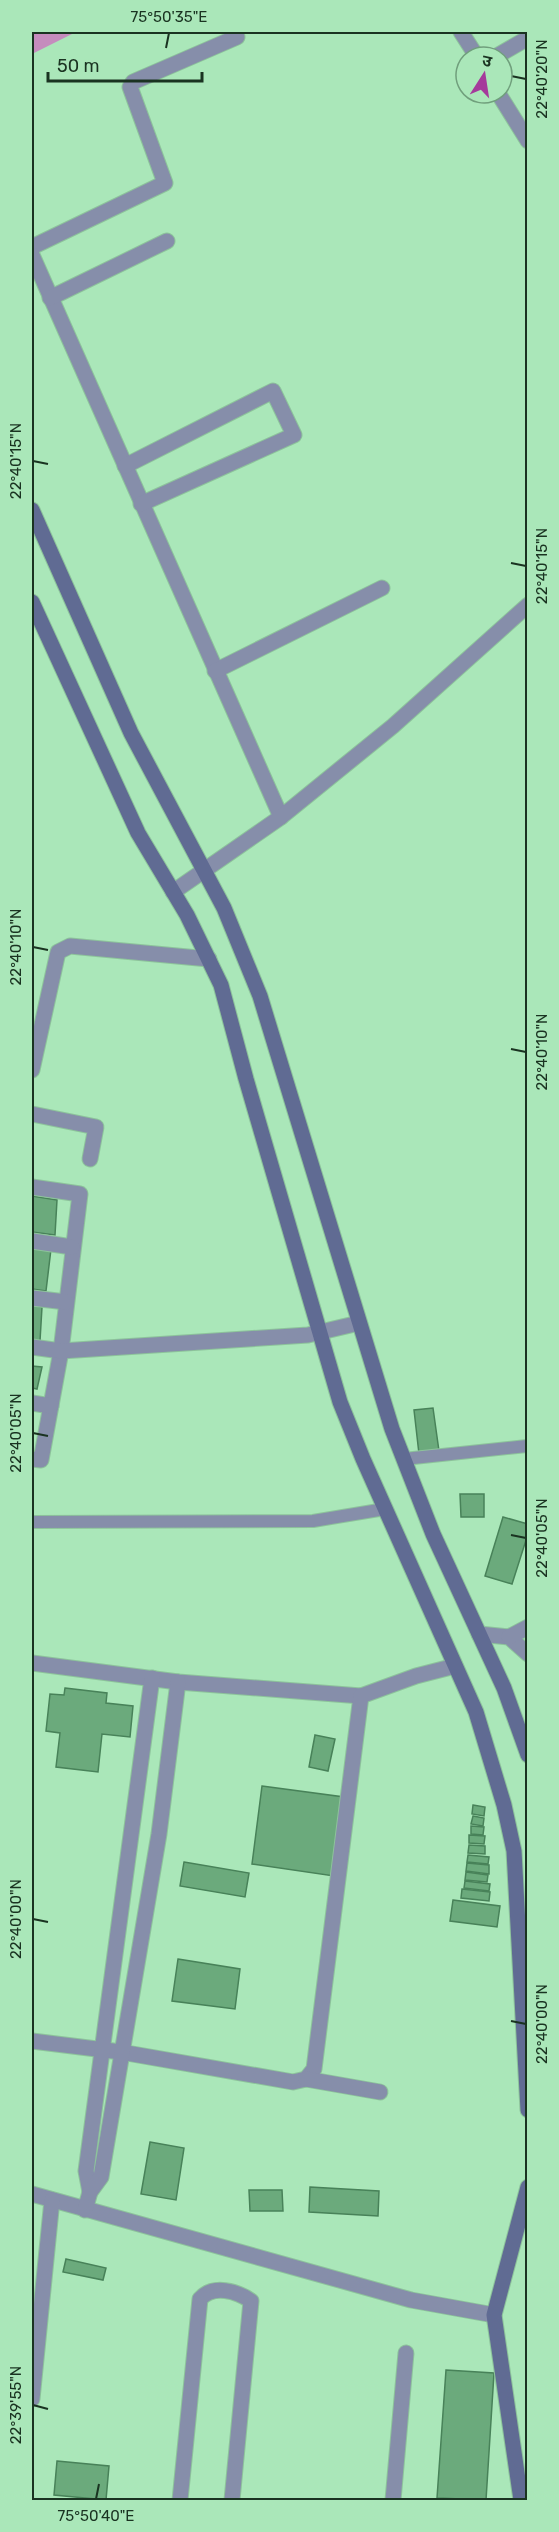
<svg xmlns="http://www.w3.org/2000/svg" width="559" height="2532" font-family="Rubik,'Noto Sans Devanagari',sans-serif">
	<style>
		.water { fill: #c58cbd }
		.building { fill: #6baa7c; stroke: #488259; stroke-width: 1.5 }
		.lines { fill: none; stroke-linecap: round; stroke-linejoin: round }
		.lane-casing { stroke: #8dc39b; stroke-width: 14 }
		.street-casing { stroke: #8dc39b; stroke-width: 17 }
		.secondary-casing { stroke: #8dc39b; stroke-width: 17 }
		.lane { stroke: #868eaa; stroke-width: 12 }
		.street { stroke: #868eaa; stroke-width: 15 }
		.secondary { stroke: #606b93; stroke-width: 15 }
		.ticks { fill: none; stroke: #1a3321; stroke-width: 2 }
		.neatline { fill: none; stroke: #1a3321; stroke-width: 2 }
		.ticks-label { font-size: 15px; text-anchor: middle; fill: #1a3321 }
	</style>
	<rect width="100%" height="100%" fill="#aae7b9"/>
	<polygon class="water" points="32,32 76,32 32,54"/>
	<g class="building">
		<polygon points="32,1196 57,1200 55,1235 32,1232"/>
		<polygon points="32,1246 51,1249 46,1291 32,1289"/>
		<polygon points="32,1305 42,1307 40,1341 32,1340"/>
		<polygon points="32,1366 42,1367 37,1389 32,1388"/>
		<polygon points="433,1408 439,1451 419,1454 414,1410"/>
		<polygon points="460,1494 484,1494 484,1517 461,1517"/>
		<polygon points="503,1517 528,1524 528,1534 512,1584 485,1576"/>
		<polygon points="65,1688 107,1693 106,1703 133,1706 130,1737 102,1734 98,1772 56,1767 60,1733 46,1731 50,1694 64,1695"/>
		<polygon points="315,1735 335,1739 328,1771 309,1767"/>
		<polygon points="262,1786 344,1797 334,1876 252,1864"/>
		<polygon points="473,1805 485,1807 484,1816 472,1814"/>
		<polygon points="473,1816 484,1818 483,1826 471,1824"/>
		<polygon points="471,1826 484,1827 483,1835 471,1834"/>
		<polygon points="469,1835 485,1836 484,1844 469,1843"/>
		<polygon points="469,1845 485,1846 485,1854 468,1853"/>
		<polygon points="468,1855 489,1857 488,1864 467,1862"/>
		<polygon points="184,1862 249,1873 245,1897 180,1886"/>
		<polygon points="467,1863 489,1865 489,1874 466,1871"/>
		<polygon points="466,1872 488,1875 487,1882 465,1880"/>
		<polygon points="465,1881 490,1884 489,1891 464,1888"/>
		<polygon points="462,1889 490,1892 489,1901 461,1898"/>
		<polygon points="453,1900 500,1906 497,1927 450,1921"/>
		<polygon points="178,1959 240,1969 235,2009 172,2001"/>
		<polygon points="150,2142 184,2148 176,2200 141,2194"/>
		<polygon points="310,2187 379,2191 378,2216 309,2212"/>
		<polygon points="249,2190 282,2190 283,2211 250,2211"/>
		<polygon points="66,2259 106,2268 103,2280 63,2272"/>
		<polygon points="446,2370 494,2373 486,2500 437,2498"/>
		<polygon points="57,2461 109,2466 106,2500 54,2495"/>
	</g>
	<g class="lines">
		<defs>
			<g id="lane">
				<polyline points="404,1459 527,1446"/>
				<polyline points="32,1522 313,1521 385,1509"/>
			</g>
			<g id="street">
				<polyline points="461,32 477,57"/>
				<polyline points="495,57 528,38"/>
				<polyline points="498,93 528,141"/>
				<polyline points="32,247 165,183 130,87 133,82 237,37"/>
				<polyline points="32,255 281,817"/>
				<polyline points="50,298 167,241"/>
				<polyline points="125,466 273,391 294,435 141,504"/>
				<polyline points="215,671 382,588"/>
				<polyline points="173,892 281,817 393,726 528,605"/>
				<polyline points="32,1070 58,952 70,946 209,959"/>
				<polyline points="32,1114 96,1127 90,1159"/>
				<polyline points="32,1187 80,1194 61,1351 41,1460 32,1459"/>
				<polyline points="32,1241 72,1247"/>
				<polyline points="32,1298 66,1302"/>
				<polyline points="32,1347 61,1351 308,1335 359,1323"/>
				<polyline points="32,1403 51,1406"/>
				<polyline points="479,1634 509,1637 528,1654"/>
				<polyline points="509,1637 528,1627"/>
				<polyline points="32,1663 178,1682 361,1696"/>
				<polyline points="32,2041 121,2052 293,2082 306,2079 314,2069 361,1696 416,1676 455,1666"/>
				<polyline points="306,2079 380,2092"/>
				<polyline points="90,2192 86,2171 152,1678"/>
				<polyline points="32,2194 411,2300 494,2315"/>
				<polyline points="85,2210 90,2192 101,2177 159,1834 178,1682"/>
				<polyline points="32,2399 52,2200"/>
				<path d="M180,2500l20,-201c13,-15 37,-8 51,2l-19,199"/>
				<polyline points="393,2500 406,2353"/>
			</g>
			<g id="secondary">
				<polyline points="32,510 131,733 224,908 260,996 392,1429 433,1534 504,1688 528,1755"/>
				<polyline points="32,602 138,833 187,915 221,985 246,1079 340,1402 363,1459 476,1712 504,1805 514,1851 528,2110"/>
				<polyline points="521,2500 494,2315 528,2187"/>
			</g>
		</defs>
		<use href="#lane" class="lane-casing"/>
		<use href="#street" class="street-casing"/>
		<use href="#secondary" class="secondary-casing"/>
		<use href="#lane" class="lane"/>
		<use href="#street" class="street"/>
		<use href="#secondary" class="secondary"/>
	</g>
	<path class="ticks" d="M166,48l3,-15M511,76l15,3M33,461l15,3M511,563l15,3M33,947l15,3M511,1049l15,3M33,1433l15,3M511,1535l15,3M33,1919l15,3M511,2021l15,3M33,2405l15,4M96,2499l3,-15"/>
	<rect width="559" height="2532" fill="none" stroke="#aae7b9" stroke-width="66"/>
	<g transform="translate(484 75) rotate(12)"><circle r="28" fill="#aae7b9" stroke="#709f7c" stroke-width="1.5"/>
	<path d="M0-4.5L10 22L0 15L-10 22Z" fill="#a53a9b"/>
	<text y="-9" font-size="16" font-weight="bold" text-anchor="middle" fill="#1a3321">उ</text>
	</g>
	<path d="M48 72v9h154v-9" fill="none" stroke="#1a3321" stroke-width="3"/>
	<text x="57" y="72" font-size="18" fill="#1a3321" stroke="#aae7b9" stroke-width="4.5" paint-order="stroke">50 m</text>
	<rect x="33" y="33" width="493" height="2466" class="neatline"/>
	<g class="ticks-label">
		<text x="169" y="22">75°50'35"E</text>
		<text transform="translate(542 79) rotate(-90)" y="5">22°40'20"N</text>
		<text transform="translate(16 461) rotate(-90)" y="5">22°40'15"N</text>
		<text transform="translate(542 566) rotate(-90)" y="5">22°40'15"N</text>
		<text transform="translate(16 947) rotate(-90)" y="5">22°40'10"N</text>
		<text transform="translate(542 1052) rotate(-90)" y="5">22°40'10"N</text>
		<text transform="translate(16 1433) rotate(-90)" y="5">22°40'05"N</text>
		<text transform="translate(542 1538) rotate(-90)" y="5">22°40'05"N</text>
		<text transform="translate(16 1919) rotate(-90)" y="5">22°40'00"N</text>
		<text transform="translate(542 2024) rotate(-90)" y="5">22°40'00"N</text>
		<text transform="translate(16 2405) rotate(-90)" y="5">22°39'55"N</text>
		<text x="96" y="2521">75°50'40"E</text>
	</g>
</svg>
